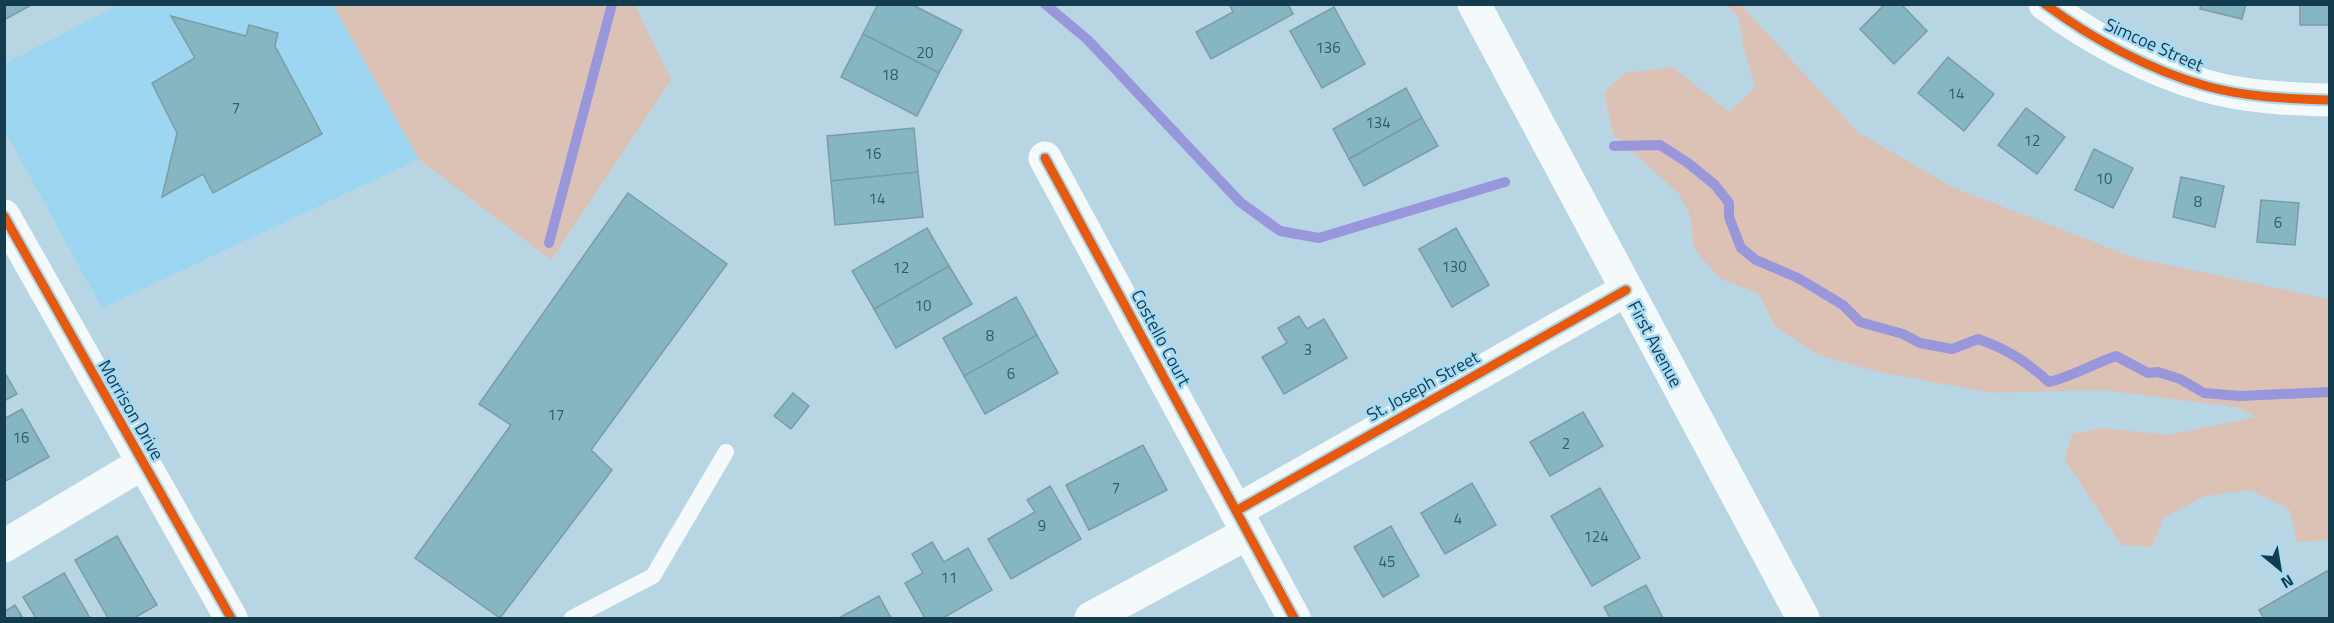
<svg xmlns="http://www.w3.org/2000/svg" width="2334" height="623" font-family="'Titillium Web',sans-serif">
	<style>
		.built { fill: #9cd6f0 }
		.green { fill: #dcc2b4 }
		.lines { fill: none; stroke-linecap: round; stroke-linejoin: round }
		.stream { stroke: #9897db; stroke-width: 10 }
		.building { fill: #85b6c1; stroke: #7c9ca5; stroke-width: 1.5 }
		.service { stroke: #f4f9fb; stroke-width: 16 }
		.minor { stroke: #f4f9fb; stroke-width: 33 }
		.secondary { stroke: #f4f9fb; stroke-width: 33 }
		.cycleway-casing { stroke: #a6dbf5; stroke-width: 13 }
		.cycleway { stroke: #e8590c; stroke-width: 9 }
		.labels { text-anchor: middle; stroke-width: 5; stroke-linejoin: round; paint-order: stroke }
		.number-label { font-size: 15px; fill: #305b6b }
		.street-label { font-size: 18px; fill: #133d4e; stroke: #a6dbf5 }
	</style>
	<rect width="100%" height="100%" fill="#b8d5e3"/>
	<polygon class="built" points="119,5 333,5 419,159 102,308 5,131 4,64"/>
	<g class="green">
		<polygon points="333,5 635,5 671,80 551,260 419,159"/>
		<polygon points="1726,5 1741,5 1858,132 1950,186 2135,258 2329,299 2329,540 2297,542 2290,510 2250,490 2205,496 2163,518 2152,547 2121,545 2065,460 2072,434 2103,428 2168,435 2257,417 2236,407 2101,390 1992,393 1875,371 1818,355 1775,326 1759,294 1720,278 1694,249 1690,215 1679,194 1613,134 1604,92 1625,73 1673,67 1729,112 1755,87 1743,46 1739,17"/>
	</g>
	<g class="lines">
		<g class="stream">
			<polyline points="1045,4 1088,40 1240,202 1280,231 1319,238 1505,182"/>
			<path d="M1614,146l46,-1 28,18 27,22 14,18v14l12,31 15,12 42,18 45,27 17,17 43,12 17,9 32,6 26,-10c29,10 49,23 71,43 24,-6 44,-18 67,-26l32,17 10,-1 22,7 24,14 36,3 90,-4"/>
			<polyline points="549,243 612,4"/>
		</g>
	</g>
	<g class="building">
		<polygon points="4,4 33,4 4,20"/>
		<polygon points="878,4 911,4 962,30 939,73 863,34"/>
		<polygon points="1229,4 1288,4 1293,14 1211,59 1196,32 1233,12"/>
		<polygon points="1885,4 1901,4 1927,31 1894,64 1860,29"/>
		<polygon points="2201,4 2246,4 2242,19 2200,9"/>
		<rect x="2300" y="4" width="30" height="21"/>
		<polygon points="1334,7 1365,64 1322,88 1290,31"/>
		<polygon points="171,16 246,36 249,25 278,33 275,46 322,134 213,193 203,174 162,197 177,133 152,83 195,58"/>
		<polygon points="863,34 939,73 917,116 841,77"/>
		<polygon points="1948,57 1994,94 1964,131 1918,93"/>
		<polygon points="1406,88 1422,118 1349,159 1333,129"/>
		<polygon points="2026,108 2065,137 2037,174 1998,145"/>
		<polygon points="1422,118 1438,146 1364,186 1349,159"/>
		<polygon points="914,128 918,172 831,181 827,136"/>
		<polygon points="2094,149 2133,168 2113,208 2075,190"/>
		<polygon points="918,172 923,217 835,225 831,181"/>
		<polygon points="2181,177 2224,186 2215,227 2173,217"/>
		<polygon points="628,193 727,264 591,450 612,470 500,618 415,558 511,425 479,404"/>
		<polygon points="2261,200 2299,203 2295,245 2257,242"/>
		<polygon points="927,228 949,266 874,309 852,271"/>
		<polygon points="1456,228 1489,285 1452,307 1419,249"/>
		<polygon points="949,266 972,304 896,348 874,309"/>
		<polygon points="1016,297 1037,335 964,376 943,338"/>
		<polygon points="1299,316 1307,329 1324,319 1347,358 1284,394 1262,357 1287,343 1278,328"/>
		<polygon points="1037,335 1058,373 985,414 964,376"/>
		<polygon points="4,371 17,394 4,401"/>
		<polygon points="793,393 809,406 791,429 774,416"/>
		<polygon points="22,409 49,457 4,482 4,419"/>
		<polygon points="1583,412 1603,446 1550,476 1530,442"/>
		<polygon points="1143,445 1167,490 1089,530 1066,485"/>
		<polygon points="1472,483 1496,525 1445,554 1421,513"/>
		<polygon points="1050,486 1081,539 1011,579 988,539 1035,512 1027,500"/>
		<polygon points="1600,488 1640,558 1592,586 1551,516"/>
		<polygon points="1391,526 1419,576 1383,597 1354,547"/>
		<polygon points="117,536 157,605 134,618 108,618 75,560"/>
		<polygon points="932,542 944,562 968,548 992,590 943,618 925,618 905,583 923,573 912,554"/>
		<polygon points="2327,571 2330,576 2330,618 2264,618 2259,610"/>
		<polygon points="64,573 90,618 36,618 23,597"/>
		<polygon points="1646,585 1663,618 1610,618 1604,607"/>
		<polygon points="879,596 891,618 839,618"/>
		<polygon points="15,605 23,618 4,618 4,612"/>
	</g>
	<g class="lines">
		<polyline class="service" points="572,618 653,576 726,452"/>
		<g class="minor">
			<path d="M2045,4c47,35 105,66 161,82 39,11 82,13 124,14"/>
			<polyline points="1045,158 1294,618"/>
			<polyline points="4,216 231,618"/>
			<polyline points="1236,511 1626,290"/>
			<polyline points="4,546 143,463"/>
			<polyline points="1091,618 1248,533"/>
		</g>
		<polyline class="secondary" points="1474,4 1803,618"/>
		<defs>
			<g id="cycleway">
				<path d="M2045,4c47,35 105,66 161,82 39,11 82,13 124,14"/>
				<polyline points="1045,158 1294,618"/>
				<polyline points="4,216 231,618"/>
				<polyline points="1236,511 1626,290"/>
			</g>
		</defs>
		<use href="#cycleway" class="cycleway-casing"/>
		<use href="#cycleway" class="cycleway"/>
	</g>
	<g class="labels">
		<g class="number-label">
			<text x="1328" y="53">136</text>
			<text x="925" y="58">20</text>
			<text x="890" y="80">18</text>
			<text x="1956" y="99">14</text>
			<text x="236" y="113">7</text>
			<text x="1378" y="128">134</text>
			<text x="2032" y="146">12</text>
			<text x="873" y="159">16</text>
			<text x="2104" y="184">10</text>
			<text x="877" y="204">14</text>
			<text x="2198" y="207">8</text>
			<text x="2278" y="228">6</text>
			<text x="1454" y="272">130</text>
			<text x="901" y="273">12</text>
			<text x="923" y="311">10</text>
			<text x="990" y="341">8</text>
			<text x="1308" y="355">3</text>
			<text x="1011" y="379">6</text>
			<text x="556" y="420">17</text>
			<text x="21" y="443">16</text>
			<text x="1566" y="449">2</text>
			<text x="1116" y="493">7</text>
			<text x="1458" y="524">4</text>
			<text x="1042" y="531">9</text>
			<text x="1596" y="542">124</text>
			<text x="1387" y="567">45</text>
			<text x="949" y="583">11</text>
		</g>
		<g class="street-label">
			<text transform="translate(2154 45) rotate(24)" y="6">Simcoe Street</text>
			<text transform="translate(1161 338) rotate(62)" y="6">Costello Court</text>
			<text transform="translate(1655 344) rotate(62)" y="6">First Avenue</text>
			<text transform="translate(1423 386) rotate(-29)" y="6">St. Joseph Street</text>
			<text transform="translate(131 410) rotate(60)" y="6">Morrison Drive</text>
		</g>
	</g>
	<rect width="2334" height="623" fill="none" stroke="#133d4e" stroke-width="12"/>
	<g transform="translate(2280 569) rotate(150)" stroke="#a6dbf5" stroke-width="4.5" paint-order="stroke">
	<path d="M0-4.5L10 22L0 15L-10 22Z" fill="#133d4e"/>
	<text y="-9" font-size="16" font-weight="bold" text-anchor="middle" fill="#133d4e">N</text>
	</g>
</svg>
